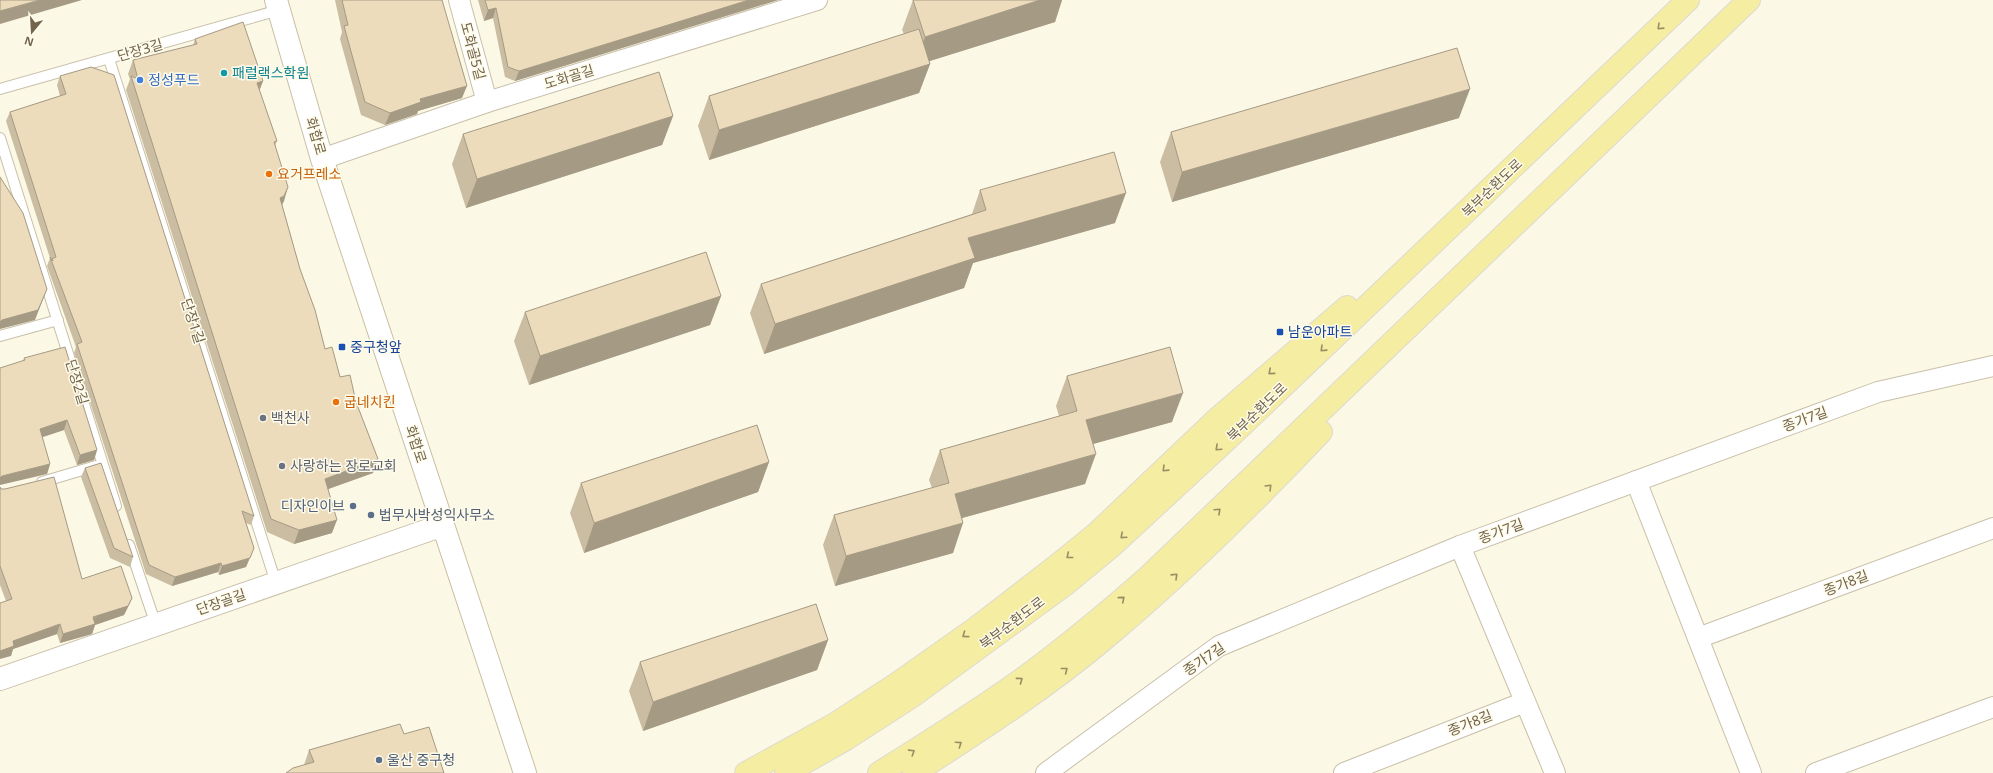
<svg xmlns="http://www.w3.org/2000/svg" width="1993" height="773" font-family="'Noto Sans','Noto Sans KR',sans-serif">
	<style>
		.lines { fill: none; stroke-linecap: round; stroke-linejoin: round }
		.service-casing { stroke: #c9c0aa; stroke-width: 12 }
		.minor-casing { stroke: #c9c0aa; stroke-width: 22 }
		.tertiary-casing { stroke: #c9c0aa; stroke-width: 24 }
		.secondary-casing { stroke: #c9bfa5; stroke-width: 24 }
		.primary-casing { stroke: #dddad4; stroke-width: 24 }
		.service { stroke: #fff; stroke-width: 10 }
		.minor { stroke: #fff; stroke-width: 20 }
		.tertiary { stroke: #fff; stroke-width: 22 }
		.secondary { stroke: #fff; stroke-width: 22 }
		.primary { stroke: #f5eda1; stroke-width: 22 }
		.wall { fill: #cbbda2 }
		.shaded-wall { fill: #a59a84 }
		.building { fill: #ecdcbc; stroke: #a59a84 }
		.oneway { stroke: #998d66 }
		.culture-dot { fill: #0f9aa8; stroke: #fefbeb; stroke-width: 1.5 }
		.shop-dot { fill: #3f7fe0; stroke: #fefbeb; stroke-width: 1.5 }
		.food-dot { fill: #e8710a; stroke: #fefbeb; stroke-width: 1.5 }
		.transit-dot { fill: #1a4fb4; stroke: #fefbeb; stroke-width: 1.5 }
		.worship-dot { fill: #6b7280; stroke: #fefbeb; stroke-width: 1.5 }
		.service-dot { fill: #5c6f8a; stroke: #fefbeb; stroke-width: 1.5 }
		.labels { text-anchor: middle; stroke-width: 3; stroke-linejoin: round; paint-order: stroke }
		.street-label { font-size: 14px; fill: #72644c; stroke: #fefbeb }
		.culture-label { font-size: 14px; fill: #0d838f; stroke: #fefbeb; text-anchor: start }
		.shop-label { font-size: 14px; fill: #366cbe; stroke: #fefbeb; text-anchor: start }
		.food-label { font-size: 14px; fill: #c56008; stroke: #fefbeb; text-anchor: start }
		.transit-label { font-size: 14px; fill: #164399; stroke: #fefbeb; text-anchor: start }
		.worship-label { font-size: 14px; fill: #5b616d; stroke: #fefbeb; text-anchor: start }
		.service-label { font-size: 14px; fill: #4e5e75; stroke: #fefbeb; text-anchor: start }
	</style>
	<rect width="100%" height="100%" fill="#fbf8e5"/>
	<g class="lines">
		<defs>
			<g id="service">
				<polyline points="109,59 276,583"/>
				<polyline points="0,89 279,10"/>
				<polyline points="0,138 116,506"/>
				<polyline points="0,336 58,320"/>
				<polyline points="42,482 96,466"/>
				<polyline points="129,545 156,625"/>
			</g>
			<g id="minor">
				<polyline points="459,0 487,102"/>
				<polyline points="322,159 487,102 817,0"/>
				<polyline points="1636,481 1751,773"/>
				<polyline points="1460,546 1555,773"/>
				<polyline points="1698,638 1993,528"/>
				<polyline points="1046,773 1219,646 1460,546 1878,392 1993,366"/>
				<polyline points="1344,773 1525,702"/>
				<polyline points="1816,773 1993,707"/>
			</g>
			<polyline id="tertiary" points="0,679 443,525"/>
			<polyline id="secondary" points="276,0 322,159 525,773"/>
			<g id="primary">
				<polyline points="746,773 835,724 898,683 976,628 1055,567 1097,533 1218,418 1347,307"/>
				<polyline points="786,773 846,739 911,697 1067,583 1113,545 1234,433 1688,0"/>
				<path d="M879,773c48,-30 96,-60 142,-93 44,-32 86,-67 127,-103l601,-577"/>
				<path d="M914,773c67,-43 134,-86 195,-138 75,-63 145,-132 212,-203"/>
			</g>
		</defs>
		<use href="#service" class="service-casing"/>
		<use href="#minor" class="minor-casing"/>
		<use href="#tertiary" class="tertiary-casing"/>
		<use href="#secondary" class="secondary-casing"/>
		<use href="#primary" class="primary-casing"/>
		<use href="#service" class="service"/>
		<use href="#minor" class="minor"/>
		<use href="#tertiary" class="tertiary"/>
		<use href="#secondary" class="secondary"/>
		<use href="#primary" class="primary"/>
	</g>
	<g class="wall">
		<polygon points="335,0 442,0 462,98 418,111 417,114 385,125 361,115 340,39 342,32"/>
		<polygon points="478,0 778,0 515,81 505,77 493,18 484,21"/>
		<polygon points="913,0 1062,0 1055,22 929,61 930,64 919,93 709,160 698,126 709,96 904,34 902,30"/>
		<polygon points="195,39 263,81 259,91 277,141 275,146 284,201 282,205 300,269 325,349 340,377 373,473 328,489 332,533 294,544 267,532 126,90 130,79 128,74 133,60 193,45"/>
		<polygon points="60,76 254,516 251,525 246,523 254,548 246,567 219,575 218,572 172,586 146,574 74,353 76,347 47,266 50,258 6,121 10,112 60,96 57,85"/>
		<polygon points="673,116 662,145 466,208 452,164 463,134"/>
		<polygon points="1459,118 1172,202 1160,162 1171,132"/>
		<polygon points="980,190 1115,223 973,263 964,288 764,354 750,313 761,284 972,214"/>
		<polygon points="721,296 710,325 529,385 514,341 525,312"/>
		<polygon points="24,358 97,450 94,460 77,465 64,430 42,437 50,464 47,474 23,361"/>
		<polygon points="1067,376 1172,422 1093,444 1085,484 962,518 953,553 835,586 823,545 834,515 932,488 929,480 940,450 1059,416 1056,406"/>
		<polygon points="769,462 758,492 584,553 570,513 581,483"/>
		<polygon points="85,468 133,557 130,567 110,558 81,477"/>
		<polygon points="0,487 82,579 132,598 128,607 124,615 95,625 92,634 60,643 57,634 13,649 11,656 6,601 0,585"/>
		<polygon points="828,640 817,670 643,731 629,691 640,662"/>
		<polygon points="404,734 444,773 304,765 309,750"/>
	</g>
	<g class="shaded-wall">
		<polygon points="40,0 82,0 0,24 0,11"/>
		<polygon points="749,0 778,0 515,81 519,71"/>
		<polygon points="1040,0 1062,0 1055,22 914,66 925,37"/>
		<polygon points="496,8 493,18 484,21 488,10"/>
		<polygon points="930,64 919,93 709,160 719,130"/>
		<polygon points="263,81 258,94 257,83"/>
		<polygon points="467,86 462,98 418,111 417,114 385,125 390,113 420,99"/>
		<polygon points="1470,89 1459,118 1172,202 1182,172"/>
		<polygon points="673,116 662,145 466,208 477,179"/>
		<polygon points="288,187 284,201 279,210 280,198"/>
		<polygon points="1126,193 1115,223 973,263 964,288 764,354 775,324 968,238"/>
		<polygon points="47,289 35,320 0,329 0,322 2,320"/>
		<polygon points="721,296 710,325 529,385 540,356"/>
		<polygon points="1183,393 1172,422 1075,449 1086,420"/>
		<polygon points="67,420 64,430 37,439 40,429"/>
		<polygon points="97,450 94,460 77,465 80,455"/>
		<polygon points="1096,454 1085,484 944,523 955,494"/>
		<polygon points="378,459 373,473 320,492 325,479"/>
		<polygon points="769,462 758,492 584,553 594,523"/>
		<polygon points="50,464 47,474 0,485 0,478 2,476"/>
		<polygon points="337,520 332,533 294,544 299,530"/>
		<polygon points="963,523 953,553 835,586 846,556"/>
		<polygon points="254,548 246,567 219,575 222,566"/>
		<polygon points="221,563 218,572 172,586 175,577"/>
		<polygon points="132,598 128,607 124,615 95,625 92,634 60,643 63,634"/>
		<polygon points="60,624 57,634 13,649 11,656 0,659 0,651 13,641"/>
		<polygon points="828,640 817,670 643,731 653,702"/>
	</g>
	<g class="building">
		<polygon points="0,0 40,0 0,11"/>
		<polygon points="342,0 442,0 467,86 420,99 421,102 390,113 365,102 344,26 348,25"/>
		<polygon points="485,0 749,0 519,71 508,67 496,8 488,10"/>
		<polygon points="913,0 1040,0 925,37"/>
		<polygon points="243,22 263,81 257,83 277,141 274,142 288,187 284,196 280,198 300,269 315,310 325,349 332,347 340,377 350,375 356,402 378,459 325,479 337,520 299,530 271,519 131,76 138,79 133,60 197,44 195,39"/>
		<polygon points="919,29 930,64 719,130 709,96"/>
		<polygon points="1457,48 1470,89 1182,172 1171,132"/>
		<polygon points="91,67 114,75 254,516 242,511 254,548 250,558 222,566 221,563 175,577 149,565 77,344 82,342 50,257 53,261 52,259 56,257 10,112 66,94 60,76"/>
		<polygon points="659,72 673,116 477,179 463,134"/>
		<polygon points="1114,152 1126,193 968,238 975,258 775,324 761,284 986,210 980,190"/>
		<polygon points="0,177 23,213 47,289 38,310 2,320 0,322"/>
		<polygon points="706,252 721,296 540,356 525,312"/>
		<polygon points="65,347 97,450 80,455 67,420 40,429 50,464 2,476 0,478 0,368 25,360 24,358"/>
		<polygon points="1170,347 1183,393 1086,420 1096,454 955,494 963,523 846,556 834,515 949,483 940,450 1077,411 1067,376"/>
		<polygon points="757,425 769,462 594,523 581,483"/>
		<polygon points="101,463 133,557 114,548 85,468"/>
		<polygon points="54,477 82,579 121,566 132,598 128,606 93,617 95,624 63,634 60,624 13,641 14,646 0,651 0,603 12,599 0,566 0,487 1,489 5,489"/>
		<polygon points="816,604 828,640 653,702 640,662"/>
		<polygon points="400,724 404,734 429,727 444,773 286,773 293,768 314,762 309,750"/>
	</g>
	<defs><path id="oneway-chevron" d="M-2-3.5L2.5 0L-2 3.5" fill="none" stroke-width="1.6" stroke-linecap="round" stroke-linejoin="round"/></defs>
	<g class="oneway">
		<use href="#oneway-chevron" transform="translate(1660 27) rotate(136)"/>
		<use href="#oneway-chevron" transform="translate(1323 349) rotate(136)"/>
		<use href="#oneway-chevron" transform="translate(1271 372) rotate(139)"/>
		<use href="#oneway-chevron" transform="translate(1218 448) rotate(137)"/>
		<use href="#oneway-chevron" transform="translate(1165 469) rotate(136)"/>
		<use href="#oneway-chevron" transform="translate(1269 487) rotate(-45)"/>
		<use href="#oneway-chevron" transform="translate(1218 511) rotate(-43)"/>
		<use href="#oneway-chevron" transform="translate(1123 536) rotate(138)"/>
		<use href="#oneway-chevron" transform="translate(1069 556) rotate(141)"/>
		<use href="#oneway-chevron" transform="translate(1175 576) rotate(-44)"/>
		<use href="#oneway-chevron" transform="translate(1122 599) rotate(-41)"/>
		<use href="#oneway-chevron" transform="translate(965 635) rotate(144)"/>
		<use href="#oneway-chevron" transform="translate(1065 670) rotate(-38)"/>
		<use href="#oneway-chevron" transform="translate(1020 680) rotate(-36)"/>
		<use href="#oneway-chevron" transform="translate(959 744) rotate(-34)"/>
		<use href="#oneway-chevron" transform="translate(912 752) rotate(-32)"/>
	</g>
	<circle class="culture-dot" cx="224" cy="73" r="4"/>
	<circle class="shop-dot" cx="140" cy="80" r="4"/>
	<g class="food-dot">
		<circle cx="269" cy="174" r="4"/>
		<circle cx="336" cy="402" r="4"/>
	</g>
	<g class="transit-dot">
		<rect x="1276" y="328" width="8" height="8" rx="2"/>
		<rect x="338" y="343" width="8" height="8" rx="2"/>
	</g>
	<g class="worship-dot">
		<circle cx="263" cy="418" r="4"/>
		<circle cx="282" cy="466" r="4"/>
	</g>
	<g class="service-dot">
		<circle cx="353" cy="506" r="4"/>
		<circle cx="371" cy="515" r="4"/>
		<circle cx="379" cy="760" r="4"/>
	</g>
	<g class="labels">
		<g class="street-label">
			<text transform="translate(140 50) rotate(-16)" y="5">단장3길</text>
			<text transform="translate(473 51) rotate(75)" y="5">도화골5길</text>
			<text transform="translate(569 77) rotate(-17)" y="5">도화골길</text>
			<text transform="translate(316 136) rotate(74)" y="5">화합로</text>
			<text transform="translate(1492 188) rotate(-44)" y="5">북부순환도로</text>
			<text transform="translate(193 321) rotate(72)" y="5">단장1길</text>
			<text transform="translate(77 382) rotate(73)" y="5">단장2길</text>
			<text transform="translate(1257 412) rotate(-44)" y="5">북부순환도로</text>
			<text transform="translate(1805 419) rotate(-20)" y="5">종가7길</text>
			<text transform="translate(416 444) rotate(72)" y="5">화합로</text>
			<text transform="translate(1501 531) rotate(-20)" y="5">종가7길</text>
			<text transform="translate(1846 583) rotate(-21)" y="5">종가8길</text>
			<text transform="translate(221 602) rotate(-19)" y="5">단장골길</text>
			<text transform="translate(1012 623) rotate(-37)" y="5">북부순환도로</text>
			<text transform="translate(1204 659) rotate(-34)" y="5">종가7길</text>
			<text transform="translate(1470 723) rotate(-22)" y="5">종가8길</text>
		</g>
		<g class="culture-label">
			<text x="232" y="78">패럴랙스학원</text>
		</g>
		<g class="shop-label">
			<text x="148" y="85">정성푸드</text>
		</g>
		<g class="food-label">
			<text x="277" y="179">요거프레소</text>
			<text x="344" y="407">굽네치킨</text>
		</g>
		<g class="transit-label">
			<text x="1288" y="337">남운아파트</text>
			<text x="350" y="352">중구청앞</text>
		</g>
		<g class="worship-label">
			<text x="271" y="423">백천사</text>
			<text x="290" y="471">사랑하는 장로교회</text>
		</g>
		<g class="service-label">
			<text x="345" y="511" text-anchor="end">디자인이브</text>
			<text x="379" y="520">법무사박성익사무소</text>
			<text x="387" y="765">울산 중구청</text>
		</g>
	</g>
	<g transform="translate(32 32) rotate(198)" stroke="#fefbeb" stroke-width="3" paint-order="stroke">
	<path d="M0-3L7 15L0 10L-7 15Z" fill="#72644c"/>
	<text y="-6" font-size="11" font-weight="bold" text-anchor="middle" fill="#72644c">N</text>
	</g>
</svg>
